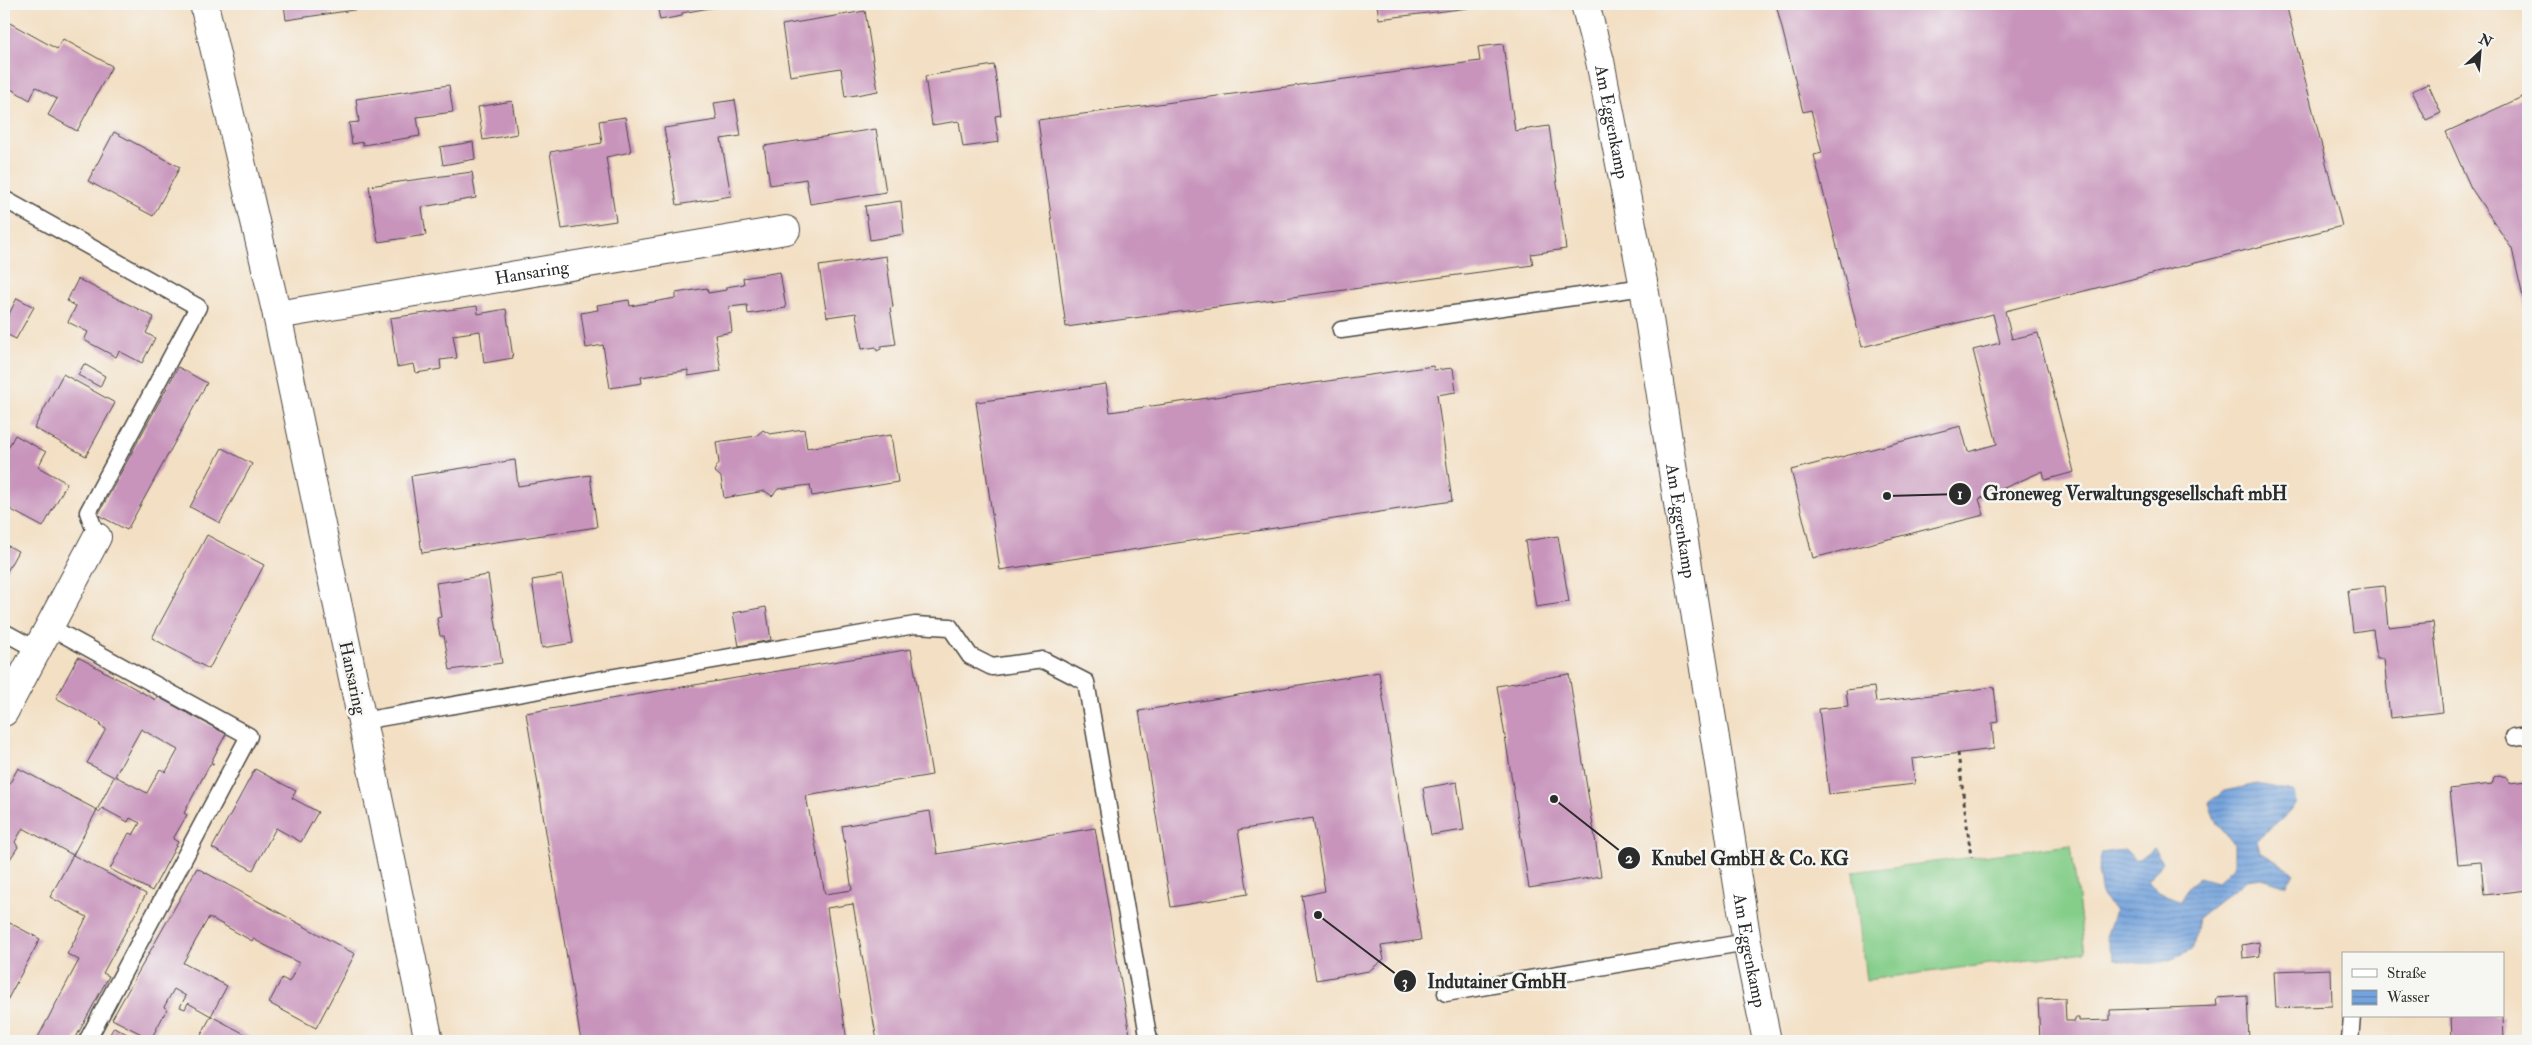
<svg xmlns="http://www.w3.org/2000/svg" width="2532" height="1045" font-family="'IM FELL Double Pica',serif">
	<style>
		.pitch { fill: #85ce8a; stroke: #587c5a }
		.water { fill: url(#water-rules); stroke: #506784 }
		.building { fill: #c894bc; fill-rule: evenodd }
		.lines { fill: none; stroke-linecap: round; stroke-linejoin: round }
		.lane-casing { stroke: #494642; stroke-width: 19 }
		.street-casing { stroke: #494642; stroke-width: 30 }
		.path { stroke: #494642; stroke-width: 3; stroke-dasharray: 4 4; stroke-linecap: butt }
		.lane { stroke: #fff; stroke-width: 16 }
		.street { stroke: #fff; stroke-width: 28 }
		.labels { text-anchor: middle; stroke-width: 5; stroke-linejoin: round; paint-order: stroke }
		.street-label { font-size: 18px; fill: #2b2b2b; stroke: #f6f6f2 }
		.leader { fill: none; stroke: #2b2b2b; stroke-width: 2 }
		.callout-dot { fill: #2b2b2b; stroke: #f6f6f2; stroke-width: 2 }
		.mark-label { font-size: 15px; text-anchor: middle; font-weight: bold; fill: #fff }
		.callout-label { font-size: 19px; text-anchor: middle; font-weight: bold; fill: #2b2b2b; stroke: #f6f6f2; stroke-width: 5; stroke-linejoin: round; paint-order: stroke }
	</style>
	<defs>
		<pattern id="water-rules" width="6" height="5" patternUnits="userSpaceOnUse" patternTransform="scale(1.25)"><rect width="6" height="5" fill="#74a3dd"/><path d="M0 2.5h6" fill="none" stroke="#5f85b3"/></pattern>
	</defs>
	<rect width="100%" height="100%" fill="#f6f6f2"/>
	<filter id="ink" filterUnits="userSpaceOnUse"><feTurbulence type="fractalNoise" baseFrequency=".02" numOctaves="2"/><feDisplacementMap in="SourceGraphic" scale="10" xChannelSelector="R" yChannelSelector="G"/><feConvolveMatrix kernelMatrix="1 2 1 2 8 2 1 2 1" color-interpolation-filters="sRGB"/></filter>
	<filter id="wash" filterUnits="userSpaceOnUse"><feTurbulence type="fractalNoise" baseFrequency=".0096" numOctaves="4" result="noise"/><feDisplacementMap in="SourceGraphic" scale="20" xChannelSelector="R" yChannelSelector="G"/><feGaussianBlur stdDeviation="1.12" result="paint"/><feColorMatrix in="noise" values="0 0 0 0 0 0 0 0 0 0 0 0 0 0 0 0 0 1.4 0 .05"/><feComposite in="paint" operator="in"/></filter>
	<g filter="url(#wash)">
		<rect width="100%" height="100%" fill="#f3dfc3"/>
		<polygon class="pitch" points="2071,845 2085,952 1866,980 1853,872"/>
		<path class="water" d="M2257,784l36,7 3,11c-8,14 -27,25 -39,39l3,11 34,20 -7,14 -25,-8 -16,2 -48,38 -5,31c-30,17 -46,17 -79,10l-8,-22 9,-26 -13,-15 -4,-25 4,-19 24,-2 10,11 17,-13 10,14 -16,19 12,11 22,10 7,-16 11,-9 18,5 17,-15v-23l-17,-20 -8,-21 15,-12z"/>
		<g id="blocks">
			<g class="building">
				<polygon points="284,4 387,4 387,5 286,20"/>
				<polygon points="657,4 714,4 715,7 682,13 682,16 660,20"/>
				<polygon points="1377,4 1493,4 1493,5 1379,19"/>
				<polygon points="1776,4 2286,4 2342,226 2005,311 2012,339 2038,333 2074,472 2045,480 2043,471 1979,499 1984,515 1813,558 1791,470 1961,426 1968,452 1997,444 1973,350 2000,343 1993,314 1862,347 1814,155 1822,153 1811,110 1803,112"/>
				<polygon points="865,11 878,91 845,97 841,68 790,76 782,25"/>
				<polygon points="8,22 57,49 63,39 112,66 77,131 48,115 57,99 36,87 30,100 4,85 4,30"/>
				<polygon points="1503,44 1515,131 1549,126 1566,249 1531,254 1533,265 1066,327 1038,120 1480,61 1478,47"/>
				<polygon points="994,65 1001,115 995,116 999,142 963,147 959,121 932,125 925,76"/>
				<polygon points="2428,84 2441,113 2426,120 2412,91"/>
				<polygon points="449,85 453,112 417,117 420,136 363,145 363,142 352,144 349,123 359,122 356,99"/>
				<polygon points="2522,97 2528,110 2528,319 2512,249 2471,188 2446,132"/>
				<polygon points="735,100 741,136 721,139 731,196 677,205 664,128 717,120 714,103"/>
				<polygon points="512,101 517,134 483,140 478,107"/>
				<polygon points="625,117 631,152 606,157 616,221 562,229 550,152 602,143 599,121"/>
				<polygon points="876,129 886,192 810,204 806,179 770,185 764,146"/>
				<polygon points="114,132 180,167 153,216 88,181"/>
				<polygon points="473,142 475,159 443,165 440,147"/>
				<polygon points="472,172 476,198 422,207 426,235 378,242 369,186"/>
				<polygon points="901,201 904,234 870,240 865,206"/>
				<polygon points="886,256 893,307 890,308 896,344 881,346 881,349 877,351 876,347 862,349 856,313 827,317 819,266"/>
				<polygon points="780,272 786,308 748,314 747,305 729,307 732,332 715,335 721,371 688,376 688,370 641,377 642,383 610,388 603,345 586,348 581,313 598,310 597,305 629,300 630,306 676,298 676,293 707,288 708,293 726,290 726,287 744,284 743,278"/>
				<polygon points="78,279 154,317 146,333 155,338 142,363 119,351 116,357 84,340 88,332 68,322 76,306 67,301"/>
				<polygon points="17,298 34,307 16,339 4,333 4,324"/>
				<polygon points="477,306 478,314 506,309 513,358 484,363 480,331 453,335 457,358 440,360 441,369 416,373 414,364 397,367 390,318"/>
				<polygon points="84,364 105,376 100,387 78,375"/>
				<polygon points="1433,366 1434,370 1453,368 1456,392 1437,395 1452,501 1000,570 976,402 1106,384 1110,412"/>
				<polygon points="178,367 207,383 127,530 98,515"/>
				<polygon points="63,374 115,403 86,456 34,428"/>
				<polygon points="804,429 807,448 891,435 898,482 812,496 810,485 778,489 772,496 765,491 724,498 721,477 714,471 719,463 716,442 756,436 763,430 770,434"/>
				<polygon points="15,435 46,452 38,467 67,483 43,527 4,506 4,448 7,450"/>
				<polygon points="222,448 252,464 220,523 190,507"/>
				<polygon points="515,460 518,486 590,475 597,527 422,553 411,476"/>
				<polygon points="207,535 264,565 209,669 152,638"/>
				<polygon points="1558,536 1569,602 1536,607 1525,541"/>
				<polygon points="4,544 18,551 4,577"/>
				<polygon points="488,575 502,663 450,670 444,636 440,636 437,618 441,617 436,583"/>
				<polygon points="562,575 573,643 542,648 532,580"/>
				<polygon points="2384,586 2388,627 2433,622 2443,712 2390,718 2384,659 2377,659 2373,629 2353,632 2348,590"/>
				<polygon points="766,607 771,640 739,646 733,613"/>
				<polygon points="911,649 932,775 806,796 825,894 852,890 842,826 930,811 937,854 1095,828 1131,1041 877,1041 853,904 827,908 847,1041 581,1041 526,713"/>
				<path d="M78,657l78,43 2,-3 68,37 -15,28 3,2h-4l-26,49 3,2 -14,24 5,3 -26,49 -42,-22 19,-36 4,2 7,-12 -10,-5 -2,4 -26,-14 -3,5 -2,-3 17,-33 -27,-14 19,-34 -6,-3 1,-3 -45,-25zM141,729l37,21 -12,22 -6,-3 -13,24 -32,-17z"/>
				<polygon points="1379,672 1421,940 1381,946 1384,959 1369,971 1316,980 1302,896 1325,891 1313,818 1238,830 1248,894 1171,907 1139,711"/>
				<polygon points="1569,674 1601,876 1529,888 1497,686"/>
				<polygon points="1874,687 1876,702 1994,687 1998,722 1992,723 1994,749 1912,759 1915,784 1829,794 1819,709 1848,706 1846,690"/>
				<polygon points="18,768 97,810 73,855 146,894 103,973 109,976 74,1041 36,1041 79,960 67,954 87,917 50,897 73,855 23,828 15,842 18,847 4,868 4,794"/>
				<polygon points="255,769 296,791 292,798 318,812 301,842 276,828 253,870 212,848"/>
				<polygon points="2499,775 2506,777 2509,783 2528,781 2528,837 2526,837 2528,890 2484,895 2481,862 2458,864 2450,789 2492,784 2494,777"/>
				<polygon points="1457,782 1464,830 1431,835 1423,788"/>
				<polygon points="197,868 355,954 316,1028 269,1003 282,978 289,982 299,963 253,939 252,941 209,917 183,963 227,986 211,1016 188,1003 185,1009 180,1007 186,996 174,989 164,1007 167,1009 151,1039 112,1019"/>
				<polygon points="10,923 40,939 4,1006 4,935"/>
				<polygon points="2259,942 2260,956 2243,958 2242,945"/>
				<polygon points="2331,969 2332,1006 2276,1008 2274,971"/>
				<polygon points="2247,996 2249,1041 2040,1041 2038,999 2065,998 2066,1021 2075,1021 2075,1018 2079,1018 2079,1021 2110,1020 2110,1010 2217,1006 2216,998"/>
				<polygon points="211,1016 258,1041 198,1041"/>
				<polygon points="2451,1016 2503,1016 2504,1040 2452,1041"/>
				<polygon points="114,1027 140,1041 106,1041"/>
			</g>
		</g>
	</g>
	<g filter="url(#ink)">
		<use href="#blocks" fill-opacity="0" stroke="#494642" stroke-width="1"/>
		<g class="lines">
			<defs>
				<g id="lane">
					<polyline points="4,199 198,307 88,512 97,537"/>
					<polyline points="1341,330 1644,287"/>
					<polyline points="50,627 249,736 87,1041"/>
					<polyline points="4,632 37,650"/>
					<polyline points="362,721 915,625 950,627 970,656 992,667 1043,660 1086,682 1149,1041"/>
					<polyline points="2514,737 2528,735"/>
					<polyline points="1446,993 1747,942"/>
					<polyline points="2350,1041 2352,1016"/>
				</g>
				<g id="street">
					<polyline points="204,4 277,315"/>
					<path id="s1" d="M1585,4l15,57 44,226 103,655 20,99"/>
					<polyline points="4,712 97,537"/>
					<path id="s2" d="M429,1041l-152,-726 509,-85"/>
				</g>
			</defs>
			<use href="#lane" class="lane-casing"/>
			<use href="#street" class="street-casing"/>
			<polyline class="path" points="1958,753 1971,857"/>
			<use href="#lane" class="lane"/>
			<use href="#street" class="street"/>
		</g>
	</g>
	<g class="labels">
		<g class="street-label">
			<text dy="6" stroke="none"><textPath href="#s1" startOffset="121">Am Eggenkamp</textPath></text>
			<text dy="6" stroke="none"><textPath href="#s2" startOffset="1000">Hansaring</textPath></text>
			<text dy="6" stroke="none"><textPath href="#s1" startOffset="526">Am Eggenkamp</textPath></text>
			<text transform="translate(353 678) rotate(78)" y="6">Hansaring</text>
			<text dy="6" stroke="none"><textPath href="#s1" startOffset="961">Am Eggenkamp</textPath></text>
		</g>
	</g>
	<path class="leader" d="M1887 496L1960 494M1554 799L1629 858M1318 915L1405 981"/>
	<g class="callout-dot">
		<circle cx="1887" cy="496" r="5"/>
		<circle cx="1554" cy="799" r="5"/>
		<circle cx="1318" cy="915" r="5"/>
		<circle cx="1960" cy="494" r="12"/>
		<circle cx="1629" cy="858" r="12"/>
		<circle cx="1405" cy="981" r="12"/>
	</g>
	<g class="mark-label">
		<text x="1960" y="499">1</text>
		<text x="1629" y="863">2</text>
		<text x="1405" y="987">3</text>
	</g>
	<g class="callout-label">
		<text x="2135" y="500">Groneweg Verwaltungsgesellschaft mbH</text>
		<text x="1750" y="865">Knubel GmbH &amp; Co. KG</text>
		<text x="1497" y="988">Indutainer GmbH</text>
	</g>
	<rect width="2532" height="1045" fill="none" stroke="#f6f6f2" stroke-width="20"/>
	<rect x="2342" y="952" width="162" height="65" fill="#f6f6f2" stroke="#a5a5a2"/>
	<rect x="2352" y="969" width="25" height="8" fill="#ffffff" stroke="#a5a5a2"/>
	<text x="2387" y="978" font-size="15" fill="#2b2b2b">Straße</text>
	<rect x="2352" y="990" width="25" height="15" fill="url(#water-rules)" stroke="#a5a5a2"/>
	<text x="2387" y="1002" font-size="15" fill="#2b2b2b">Wasser</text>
	<g transform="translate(2480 52) rotate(26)" stroke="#f6f6f2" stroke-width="4" paint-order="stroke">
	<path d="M0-4L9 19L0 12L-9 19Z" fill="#2b2b2b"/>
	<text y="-8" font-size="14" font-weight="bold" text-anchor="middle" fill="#2b2b2b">N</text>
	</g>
</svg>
